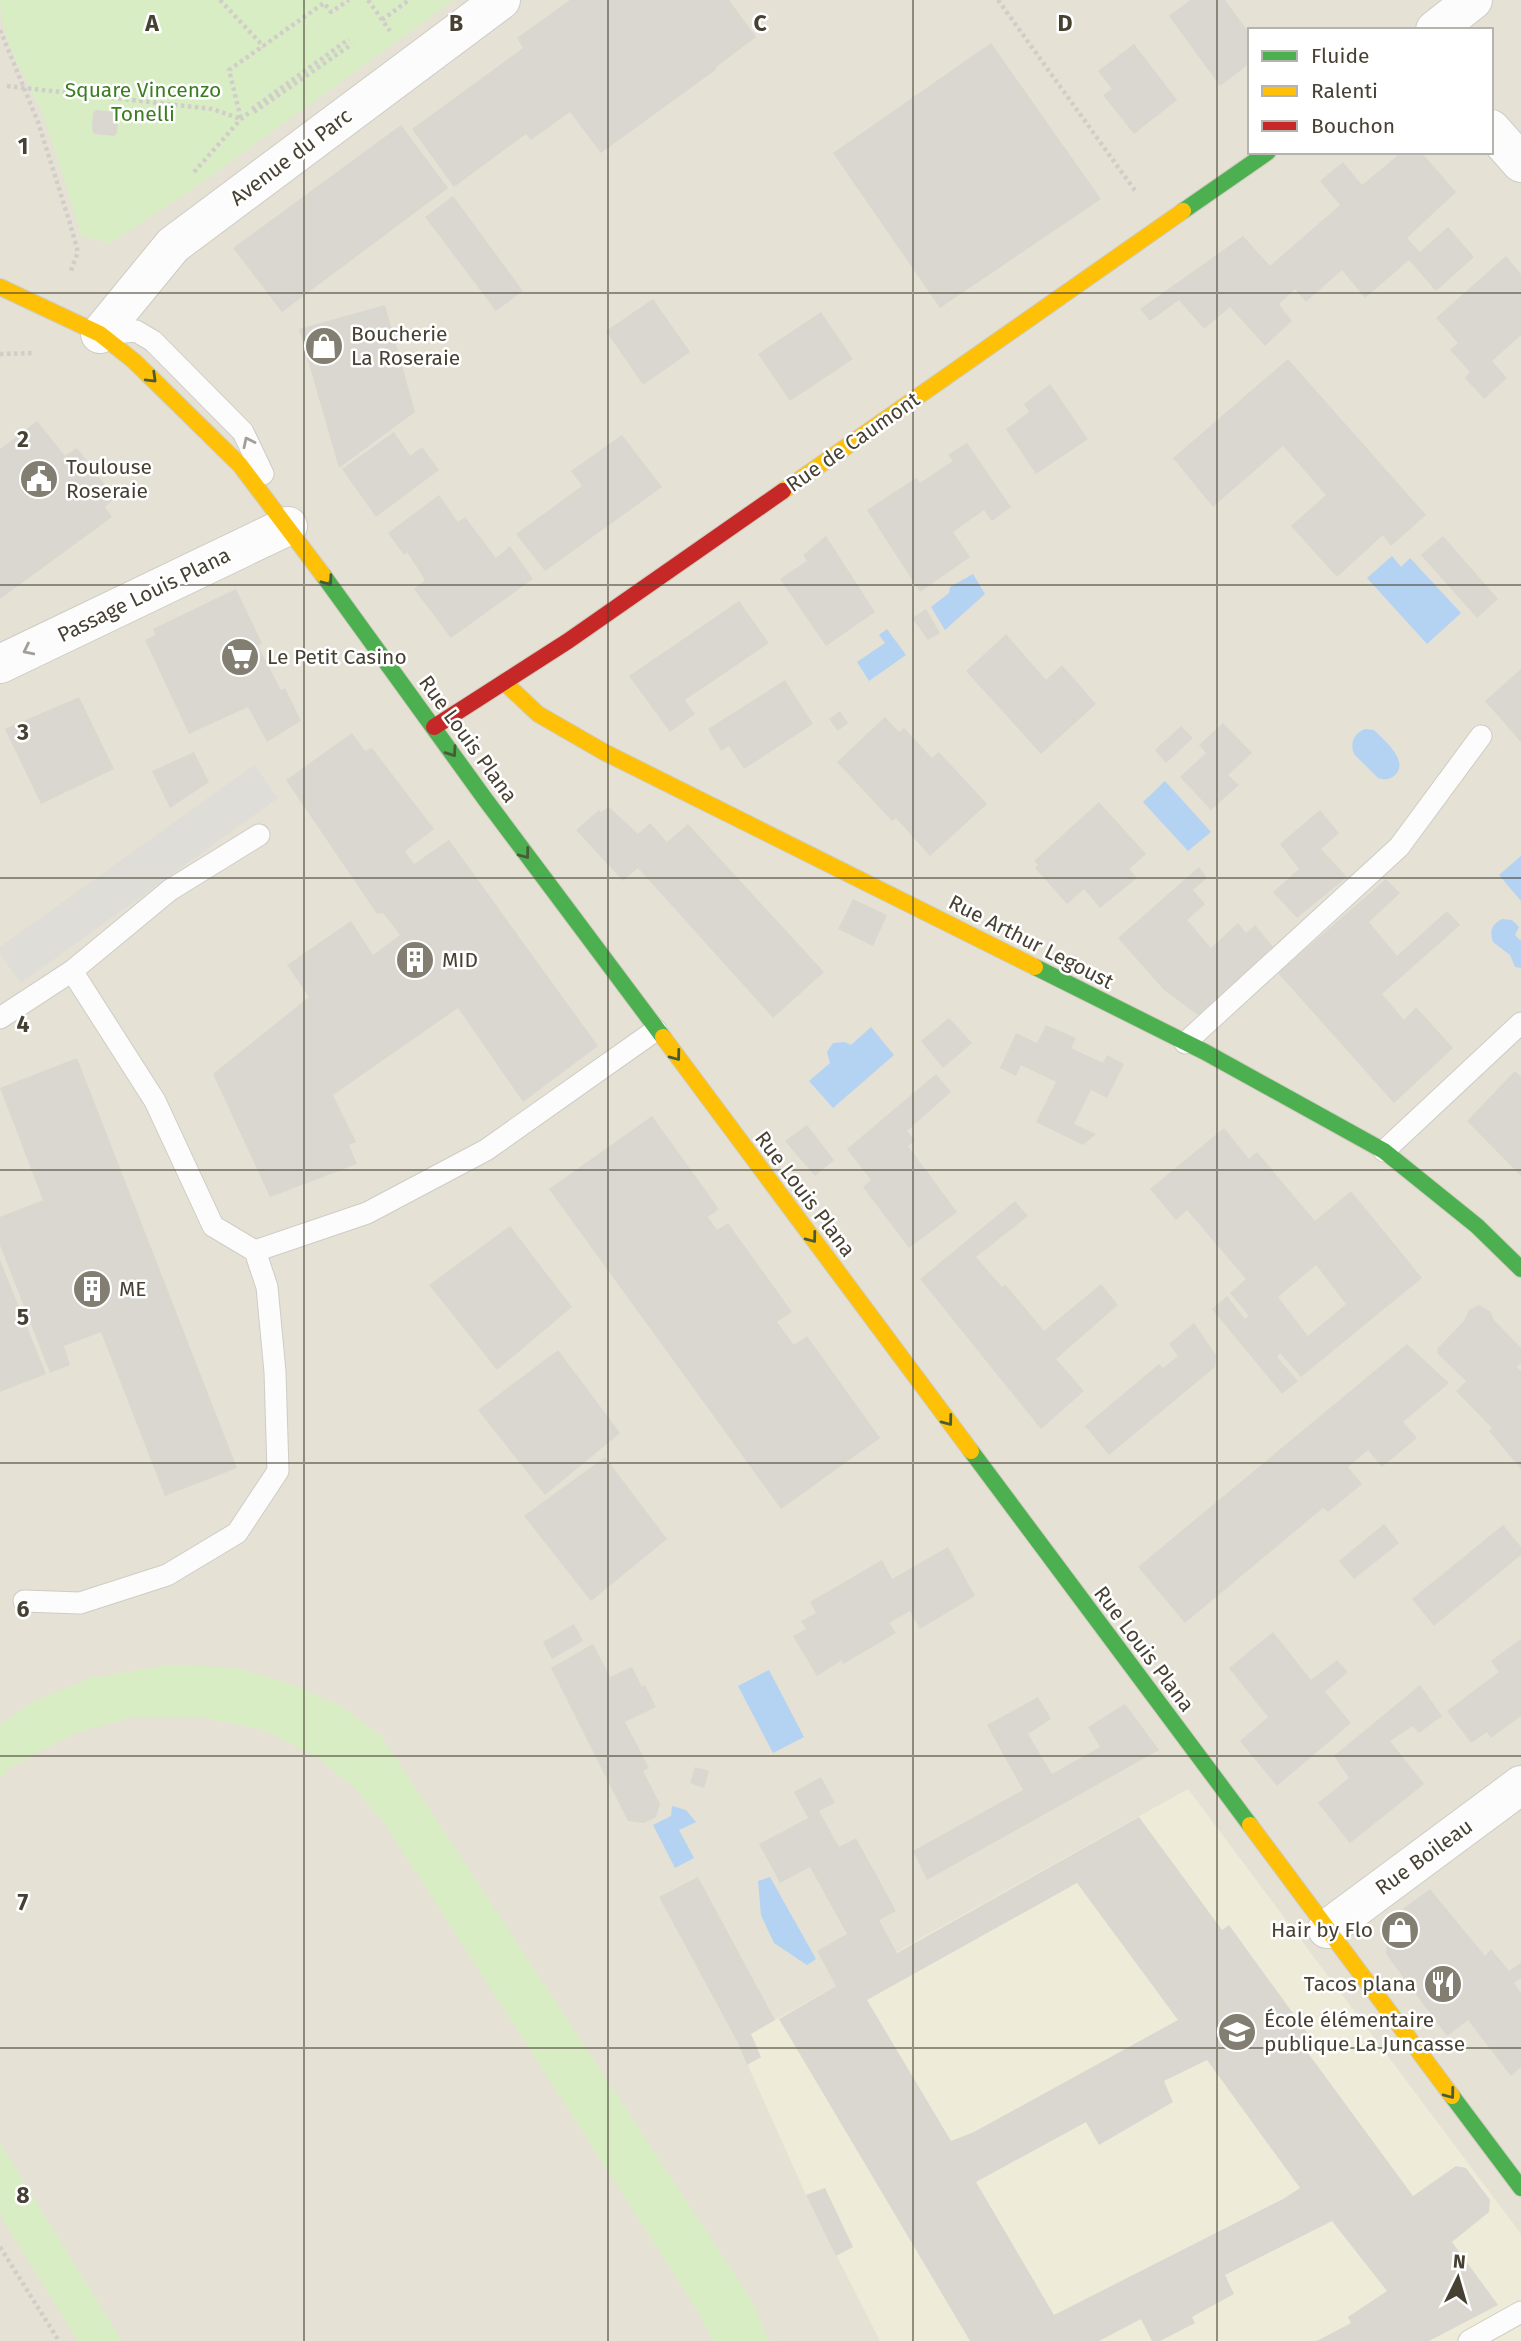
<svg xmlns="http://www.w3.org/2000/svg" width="1521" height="2341" font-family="'Fira Sans',sans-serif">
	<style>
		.residential { fill: #e5e1d4; fill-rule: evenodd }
		.education { fill: #efebd9 }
		.green { fill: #d9edc5 }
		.parking { fill: #dfddd8 }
		.water { fill: #b4d3f2 }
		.building { fill: #d9d7d0; fill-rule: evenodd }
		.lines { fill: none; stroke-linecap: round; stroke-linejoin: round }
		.lane-casing { stroke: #ceccc5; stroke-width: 23 }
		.street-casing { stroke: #ceccc5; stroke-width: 40 }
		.fast-casing { stroke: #d0ccbe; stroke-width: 18 }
		.slow-casing { stroke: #d0ccbe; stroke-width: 18 }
		.jam-casing { stroke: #d0ccbe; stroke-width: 18 }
		.path { stroke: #d1cec9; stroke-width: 4.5; stroke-dasharray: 3.5 3.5; stroke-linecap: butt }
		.lane { stroke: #fdfcfc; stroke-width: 21 }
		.street { stroke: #fdfcfc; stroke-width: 38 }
		.fast { stroke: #4caf50; stroke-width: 16 }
		.slow { stroke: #ffc107; stroke-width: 16 }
		.jam { stroke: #c62828; stroke-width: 16 }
		.oneway { stroke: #485c3a }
		.oneway2 { stroke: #a29e98 }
		.grid { fill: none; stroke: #464133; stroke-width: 2; stroke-opacity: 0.55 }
		.labels { text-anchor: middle; stroke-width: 5; stroke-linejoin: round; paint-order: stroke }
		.park-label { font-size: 21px; fill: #3b7d21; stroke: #fff }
		.street-label { font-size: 21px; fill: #464133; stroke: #fff }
		.poi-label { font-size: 21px; fill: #464133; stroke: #fff; text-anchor: start }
		.grid-label { font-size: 23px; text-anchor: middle; font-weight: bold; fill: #464133; stroke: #fff; stroke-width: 5; stroke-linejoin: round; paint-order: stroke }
	</style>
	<rect width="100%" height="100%" fill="#f0eee8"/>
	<path class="residential" d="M0,0h1521v2341h-1521zM1250,30h241v122h-241z"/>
	<polygon class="education" points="1188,1789 1521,2234 1521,2341 880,2341 806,2195 737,2041"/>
	<g class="green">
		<path d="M0,0h454l-261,189 -84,55 -28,-9c-13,-41 -24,-84 -40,-124 -15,-35 -41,-72 -41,-111z"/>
		<polygon points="169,1665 234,1667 292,1684 344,1708 382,1737 752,2301 769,2341 713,2341 697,2310 385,1824 355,1788 318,1758 264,1730 199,1717 130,1718 75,1733 8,1769 0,1779 0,1724 33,1702 90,1678"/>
		<polygon points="0,2143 122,2341 78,2341 0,2215"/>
	</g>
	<polygon class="parking" points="254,765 278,798 21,983 0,954 0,947"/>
	<g class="water">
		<polygon points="1392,556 1401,567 1410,558 1461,613 1427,644 1367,578"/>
		<polygon points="973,574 985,594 945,630 931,607 949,593 950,587"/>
		<polygon points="887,629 906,655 869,681 857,662 885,643 879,635"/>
		<path d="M1365,729l9,1c10,10 37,32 20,46 -5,4 -10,4 -16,2l-24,-24c-4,-11 -1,-20 11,-25z"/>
		<polygon points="1165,781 1211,832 1188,851 1143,802"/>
		<polygon points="1521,856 1521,901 1499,875"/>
		<path d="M1502,919l10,1 7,7 -4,8 6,6v27l-6,-1 -5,-12 -17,-13c-4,-11 -1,-18 9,-23z"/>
		<polygon points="871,1027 894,1055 833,1108 809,1081 830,1063 827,1052 833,1043 845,1042 851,1045"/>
		<polygon points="769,1670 804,1737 773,1753 738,1686"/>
		<polygon points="672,1806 686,1810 696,1822 679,1830 694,1858 675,1868 653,1825 671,1816"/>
		<polygon points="770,1877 816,1959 807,1965 774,1943 761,1915 758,1881"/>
	</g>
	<g class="building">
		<polygon points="570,0 729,0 756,37 715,68 717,69 601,153 570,112 531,140 526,134 454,187 412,129 523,48 517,38"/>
		<polygon points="1190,0 1225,0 1250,34 1250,63 1220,86 1169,16"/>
		<polygon points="991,43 1101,199 940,308 833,153"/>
		<polygon points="1134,44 1177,100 1134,134 1103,95 1112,89 1098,71"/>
		<polygon points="96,110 117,112 119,116 117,133 114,136 94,134 92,129 93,113"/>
		<polygon points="401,125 448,188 282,312 233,248"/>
		<polygon points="1397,152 1421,152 1456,192 1407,238 1420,252 1448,227 1474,257 1436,291 1409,260 1365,298 1342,270 1306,302 1295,289 1279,304 1292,321 1265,346 1230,307 1204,329 1179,300 1150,321 1140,309 1243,236 1270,266 1340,205 1320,181 1343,162 1362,185 1397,156"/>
		<polygon points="453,196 523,291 496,311 425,217"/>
		<polygon points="1506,256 1521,274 1521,335 1492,361 1507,378 1484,399 1465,378 1470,372 1450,350 1458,343 1436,318"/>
		<polygon points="653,299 690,352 643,385 606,331"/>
		<polygon points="385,305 415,412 339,468 299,329"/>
		<polygon points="821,312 853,359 790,401 758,354"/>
		<polygon points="1288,359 1426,515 1391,546 1383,535 1337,577 1291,526 1326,495 1283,446 1213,507 1173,458"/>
		<polygon points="1050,384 1088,439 1036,474 1006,429 1029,412 1024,404"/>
		<polygon points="37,421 65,456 77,448 115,498 105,507 112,517 0,599 0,449"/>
		<polygon points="394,432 410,456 422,447 439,470 376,517 342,469"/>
		<polygon points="622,435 662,487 545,571 516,534 582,486 571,471"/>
		<polygon points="967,443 1011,507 992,521 984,510 953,532 970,557 920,592 867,510 916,478 920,483 953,461 948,455"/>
		<polygon points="439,495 458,522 465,517 496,558 510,546 533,579 451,638 414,589 425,580 407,552 404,555 388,533"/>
		<polygon points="826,536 875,612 826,646 780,579 807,561 803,555"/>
		<polygon points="1443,536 1498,599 1477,618 1421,555"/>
		<polygon points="236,589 262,643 258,646 281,690 285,688 301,721 267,742 248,707 189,734 145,640 155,635 153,629"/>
		<polygon points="739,601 769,643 685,700 695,714 670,732 629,676"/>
		<polygon points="926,609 940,633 928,640 912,618"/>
		<polygon points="1006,634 1046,680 1062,665 1096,704 1041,754 966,671"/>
		<polygon points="1521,669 1521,742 1485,701"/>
		<polygon points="785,680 813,724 744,769 729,746 721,751 708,729"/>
		<polygon points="79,697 114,769 41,804 5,729"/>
		<polygon points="840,711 848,723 838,731 829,719"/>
		<polygon points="885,717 899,732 904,728 932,758 939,752 987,804 930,856 896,818 892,821 837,762"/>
		<polygon points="1223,723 1252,753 1228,775 1239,785 1211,810 1180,777 1206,753 1199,745"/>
		<polygon points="1181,726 1193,738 1166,763 1155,750"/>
		<polygon points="352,733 365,751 372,748 434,829 405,851 414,864 449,840 598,1046 523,1102 458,1008 333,1095 356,1142 349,1145 357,1164 270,1197 213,1074 309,997 287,965 351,921 373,955 400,935 383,913 377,914 286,780"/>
		<polygon points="194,752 209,782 170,808 152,771"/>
		<polygon points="1099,802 1146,854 1129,869 1137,878 1100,908 1084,889 1067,904 1035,868 1038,865 1034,861"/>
		<polygon points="609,807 638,834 650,823 667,842 688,824 824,972 773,1018 638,868 623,881 576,830 599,810 601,812"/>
		<polygon points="1320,810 1339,833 1321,849 1347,877 1297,918 1273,892 1299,869 1280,844"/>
		<polygon points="1199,867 1207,878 1193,890 1205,904 1187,920 1211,948 1238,923 1246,933 1255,925 1275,949 1198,1015 1164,990 1118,938"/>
		<polygon points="1386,879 1400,893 1369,922 1397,956 1447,911 1460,925 1382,994 1404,1020 1416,1007 1453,1048 1394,1103 1278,973"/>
		<polygon points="853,899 887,915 873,946 838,929"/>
		<polygon points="949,1018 972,1043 943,1068 921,1041"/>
		<polygon points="1046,1025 1076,1038 1071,1048 1103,1063 1107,1055 1124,1064 1107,1098 1091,1090 1074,1124 1096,1134 1083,1145 1036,1122 1056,1082 1021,1065 1016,1076 1000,1068 1016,1033 1037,1043"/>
		<polygon points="77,1058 237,1468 165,1496 101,1332 64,1346 70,1365 50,1373 0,1245 0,1217 43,1200 0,1088"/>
		<polygon points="1515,1071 1521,1077 1521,1176 1467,1121"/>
		<polygon points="936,1074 951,1092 907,1131 915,1141 908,1146 957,1212 909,1248 863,1187 871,1180 847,1149"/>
		<polygon points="652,1116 719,1209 708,1217 717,1230 728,1223 792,1312 777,1322 794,1345 807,1336 880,1438 781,1509 549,1189"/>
		<polygon points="807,1125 834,1160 815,1176 785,1141"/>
		<path d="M1224,1128l25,31 8,-7 58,69 36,-30 71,87 -121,99 -21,-24 -3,4 21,24 -16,13 -70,-85 15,-13 18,23 4,-3 -19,-23 16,-14 -59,-69 -11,10 -26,-31zM1316,1265l30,39 -38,32 -30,-39z"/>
		<polygon points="1015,1201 1028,1216 976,1257 1002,1287 1005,1284 1044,1331 1101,1284 1118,1305 1056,1359 1084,1391 1041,1429 920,1279"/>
		<polygon points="510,1226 572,1307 497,1370 429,1285"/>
		<polygon points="0,1260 46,1374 0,1392"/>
		<polygon points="1479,1305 1490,1311 1494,1320 1521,1348 1521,1363 1517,1367 1521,1371 1521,1469 1489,1431 1492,1428 1456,1391 1466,1381 1438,1354 1437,1349 1464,1321 1469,1310"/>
		<polygon points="1194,1323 1216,1355 1215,1367 1109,1455 1085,1426 1159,1364 1163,1368 1178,1356 1169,1344"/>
		<polygon points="1407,1344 1449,1383 1403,1422 1417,1438 1382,1467 1368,1450 1348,1467 1362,1484 1328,1512 1323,1508 1185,1623 1138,1567"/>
		<polygon points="558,1350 620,1433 545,1495 478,1410"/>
		<polygon points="605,1457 667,1539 591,1601 524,1516"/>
		<polygon points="1384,1524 1399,1543 1354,1579 1339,1561"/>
		<polygon points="1503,1525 1521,1547 1521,1555 1434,1626 1412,1599"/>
		<polygon points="948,1547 975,1596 920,1629 910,1611 889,1623 896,1633 843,1664 842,1660 817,1676 793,1636 806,1629 801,1621 816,1613 810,1602 882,1560 892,1579"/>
		<polygon points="574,1624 583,1641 552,1659 543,1642"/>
		<polygon points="1273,1632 1311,1680 1337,1660 1348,1672 1325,1692 1351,1723 1277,1786 1240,1741 1268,1717 1229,1668"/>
		<polygon points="1521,1639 1521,1716 1491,1738 1487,1732 1471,1743 1447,1711 1499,1672 1491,1661"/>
		<polygon points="593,1644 610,1677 632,1667 642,1687 645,1685 656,1707 625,1722 649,1768 643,1771 660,1804 656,1817 644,1823 628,1821 551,1668"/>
		<polygon points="1420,1685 1442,1716 1419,1733 1413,1726 1390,1741 1424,1784 1350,1843 1318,1803 1349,1778 1334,1756"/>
		<polygon points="1038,1697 1051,1719 1028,1734 1052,1774 1100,1747 1088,1727 1125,1704 1159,1750 927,1880 913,1851 1023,1790 987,1725"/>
		<polygon points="695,1767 709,1771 704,1788 690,1783"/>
		<path d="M821,1777l14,26 -16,8 20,36 17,-9 40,73 -17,9 18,33 242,-136 83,113 7,-5 84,116 -8,8 108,147 43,-30 10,2 24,32 -1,12 -37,30 46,63 -69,36h-112l34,-18 -3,-6 39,-26 -55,-70 -107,54 9,19 -42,23 3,6 -35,18h-8l-11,-22 -42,22h-129l-191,-322 57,-33 -19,-35 30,-17 -37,-67 -30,16 -21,-39 49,-26 -14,-26zM1077,1883l101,137 -204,112 -23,9 -84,-141zM1207,2060l93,128 -17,11 -229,116 -78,-133 110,-60 13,23 74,-43 -9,-21z"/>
		<polygon points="698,1877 775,2020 751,2034 761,2057 747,2065 737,2041 659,1897"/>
		<polygon points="1430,1889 1485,1956 1491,1949 1509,1971 1521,1963 1521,1978 1514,1983 1521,1993 1521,2067 1511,2076 1468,2020 1447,2036 1386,1954 1388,1920"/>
		<polygon points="825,2188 853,2247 836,2256 806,2195"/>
	</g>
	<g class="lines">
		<defs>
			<g id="lane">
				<polyline points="100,334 136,331 153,341 243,432 263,474"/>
				<polyline points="72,971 170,890 259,835"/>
				<polyline points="0,1018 72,971 155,1101 213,1226 255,1251 267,1287 275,1372 278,1471 237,1533 167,1575 80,1603 24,1601"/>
				<polyline points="1185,1043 1399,847 1481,736"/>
				<polyline points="1384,1151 1521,1023"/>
				<polyline points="255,1251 367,1213 486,1150 656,1030"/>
				<polyline points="1469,2341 1521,2312"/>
			</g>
			<g id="street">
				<polyline points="1435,30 1473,0"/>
				<polyline points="1491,129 1521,163"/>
				<polyline points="100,334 173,245 501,0"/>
				<polyline points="0,664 288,526"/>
				<polyline points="1327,1929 1521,1785"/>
			</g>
			<g id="fast">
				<polyline points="1183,211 1268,152"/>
				<polyline points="323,575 485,799 663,1037"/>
				<polyline points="1035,967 1205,1052 1384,1151 1477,1226 1521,1269"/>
				<polyline points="971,1451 1250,1825"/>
				<polyline points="1452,2096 1521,2188"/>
			</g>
			<g id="slow">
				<polyline points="0,287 100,334 134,361 240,465 323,575"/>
				<polyline points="783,491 1183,211"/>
				<polyline points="504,682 538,714 604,752 1035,967"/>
				<polyline points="663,1037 971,1451"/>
				<polyline points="1250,1825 1452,2096"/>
			</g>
			<polyline id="jam" points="434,727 568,641 783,491"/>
		</defs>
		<use href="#lane" class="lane-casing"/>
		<use href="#street" class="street-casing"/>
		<use href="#fast" class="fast-casing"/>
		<use href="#slow" class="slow-casing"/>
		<use href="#jam" class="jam-casing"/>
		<g class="path">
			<polyline points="220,0 264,47"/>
			<polyline points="368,0 390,31"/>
			<polyline points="998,0 1136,192"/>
			<polyline points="382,20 409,0"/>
			<polyline points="0,30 38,122 69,220 78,252 70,273"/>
			<polyline points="7,86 212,109 241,119 229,70 324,3 331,12 349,0"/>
			<polyline points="252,109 349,39"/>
			<polyline points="254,112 352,44"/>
			<polyline points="194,172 241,119 251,111"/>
			<polyline points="0,354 34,353"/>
			<polyline points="0,2247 59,2341"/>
		</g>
		<use href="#lane" class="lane"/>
		<use href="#street" class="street"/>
		<use href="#fast" class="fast"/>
		<use href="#slow" class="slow"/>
		<use href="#jam" class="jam"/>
	</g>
	<defs><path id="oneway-chevron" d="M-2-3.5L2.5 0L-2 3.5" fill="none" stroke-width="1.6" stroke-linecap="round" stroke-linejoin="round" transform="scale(1.75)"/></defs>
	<g class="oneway">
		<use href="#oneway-chevron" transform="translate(152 378) rotate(44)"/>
		<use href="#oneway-chevron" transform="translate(328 581) rotate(54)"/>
		<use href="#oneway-chevron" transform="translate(452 752) rotate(55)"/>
		<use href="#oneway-chevron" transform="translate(525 854) rotate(53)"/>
		<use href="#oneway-chevron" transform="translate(676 1056) rotate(53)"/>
		<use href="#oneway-chevron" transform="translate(812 1238) rotate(53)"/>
		<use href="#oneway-chevron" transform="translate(948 1421) rotate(53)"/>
		<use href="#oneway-chevron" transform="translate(1450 2094) rotate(53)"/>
	</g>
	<g class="oneway2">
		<use href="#oneway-chevron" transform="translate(248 442) rotate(-116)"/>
		<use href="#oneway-chevron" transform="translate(28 650) rotate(154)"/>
	</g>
	<path class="grid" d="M304,0v2341M608,0v2341M913,0v2341M1217,0v2341M0,293h1521M0,585h1521M0,878h1521M0,1170h1521M0,1463h1521M0,1756h1521M0,2048h1521"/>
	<defs>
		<symbol id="shop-disc" viewBox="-11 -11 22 22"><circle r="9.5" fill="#827e72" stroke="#fff"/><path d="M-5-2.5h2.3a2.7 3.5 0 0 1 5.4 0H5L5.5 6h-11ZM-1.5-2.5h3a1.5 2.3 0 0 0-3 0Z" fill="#fff"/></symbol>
		<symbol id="civic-disc" viewBox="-11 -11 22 22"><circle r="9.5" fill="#827e72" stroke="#fff"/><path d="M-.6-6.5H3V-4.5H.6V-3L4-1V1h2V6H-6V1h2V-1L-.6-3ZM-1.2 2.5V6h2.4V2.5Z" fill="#fff"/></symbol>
		<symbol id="supermarket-disc" viewBox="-11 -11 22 22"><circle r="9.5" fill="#827e72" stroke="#fff"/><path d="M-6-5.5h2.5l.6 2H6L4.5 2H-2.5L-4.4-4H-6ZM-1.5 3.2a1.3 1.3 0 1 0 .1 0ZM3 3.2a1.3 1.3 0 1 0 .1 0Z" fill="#fff"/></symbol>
		<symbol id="building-disc" viewBox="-11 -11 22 22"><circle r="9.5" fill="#827e72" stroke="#fff"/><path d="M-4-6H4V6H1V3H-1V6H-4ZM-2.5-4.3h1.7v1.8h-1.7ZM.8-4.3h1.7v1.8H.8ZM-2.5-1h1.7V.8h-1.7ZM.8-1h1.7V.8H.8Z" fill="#fff"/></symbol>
		<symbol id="restaurant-disc" viewBox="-11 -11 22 22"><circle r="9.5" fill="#827e72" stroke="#fff"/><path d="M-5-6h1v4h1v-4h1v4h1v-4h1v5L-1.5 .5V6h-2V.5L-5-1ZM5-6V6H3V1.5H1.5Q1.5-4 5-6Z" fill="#fff"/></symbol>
		<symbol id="school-disc" viewBox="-11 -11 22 22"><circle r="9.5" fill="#827e72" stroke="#fff"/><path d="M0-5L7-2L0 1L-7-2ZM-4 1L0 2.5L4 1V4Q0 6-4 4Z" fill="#fff"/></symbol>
	</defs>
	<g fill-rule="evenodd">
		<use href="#shop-disc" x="302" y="324" width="44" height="44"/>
		<use href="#civic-disc" x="17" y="457" width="44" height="44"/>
		<use href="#supermarket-disc" x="218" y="635" width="44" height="44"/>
		<use href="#building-disc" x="393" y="938" width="44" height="44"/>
		<use href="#building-disc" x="70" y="1267" width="44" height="44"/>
		<use href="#shop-disc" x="1378" y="1908" width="44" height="44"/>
		<use href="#restaurant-disc" x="1421" y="1962" width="44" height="44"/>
		<use href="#school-disc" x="1215" y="2010" width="44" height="44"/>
	</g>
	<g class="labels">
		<g class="park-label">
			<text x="143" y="97">Square Vincenzo<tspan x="143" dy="24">Tonelli</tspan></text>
		</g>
		<g class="street-label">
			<text transform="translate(291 157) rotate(-37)" y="7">Avenue du Parc</text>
			<text transform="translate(853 442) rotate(-35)" y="7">Rue de Caumont</text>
			<text transform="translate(144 595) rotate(-26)" y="7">Passage Louis Plana</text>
			<text transform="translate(468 739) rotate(54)" y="7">Rue Louis Plana</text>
			<text transform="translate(1031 942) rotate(27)" y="7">Rue Arthur Legoust</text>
			<text transform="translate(805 1194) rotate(53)" y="7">Rue Louis Plana</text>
			<text transform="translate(1144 1649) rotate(53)" y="7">Rue Louis Plana</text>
			<text transform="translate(1424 1857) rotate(-36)" y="7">Rue Boileau</text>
		</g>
		<g class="poi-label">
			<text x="351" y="341">Boucherie<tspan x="351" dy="24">La Roseraie</tspan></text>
			<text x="66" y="474">Toulouse<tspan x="66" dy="24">Roseraie</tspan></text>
			<text x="267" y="664">Le Petit Casino</text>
			<text x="442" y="967">MID</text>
			<text x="119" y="1296">ME</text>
			<text x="1373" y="1937" text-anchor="end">Hair by Flo</text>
			<text x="1416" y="1991" text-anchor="end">Tacos plana</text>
			<text x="1264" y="2027">École élémentaire<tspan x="1264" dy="24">publique La Juncasse</tspan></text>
		</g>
	</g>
	<g class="grid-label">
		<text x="152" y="31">A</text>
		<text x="456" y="31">B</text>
		<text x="760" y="31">C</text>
		<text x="1065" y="31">D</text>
		<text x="23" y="154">1</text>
		<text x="23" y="447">2</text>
		<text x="23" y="740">3</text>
		<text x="23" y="1032">4</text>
		<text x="23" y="1325">5</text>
		<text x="23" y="1617">6</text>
		<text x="23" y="1910">7</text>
		<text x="23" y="2203">8</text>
	</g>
	<rect x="1248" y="28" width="245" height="126" fill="#ffffff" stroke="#b5b3ad" stroke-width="2"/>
	<rect x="1262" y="51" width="35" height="10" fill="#4caf50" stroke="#b5b3ad" stroke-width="2"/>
	<text x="1311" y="63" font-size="21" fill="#464133">Fluide</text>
	<rect x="1262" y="86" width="35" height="10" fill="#ffc107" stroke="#b5b3ad" stroke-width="2"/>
	<text x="1311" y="98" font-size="21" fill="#464133">Ralenti</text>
	<rect x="1262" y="121" width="35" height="10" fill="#c62828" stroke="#b5b3ad" stroke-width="2"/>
	<text x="1311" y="133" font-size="21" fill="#464133">Bouchon</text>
	<g transform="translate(1458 2278) rotate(5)" stroke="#ffffff" stroke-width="5" paint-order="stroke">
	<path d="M0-5L12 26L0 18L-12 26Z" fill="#464133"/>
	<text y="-10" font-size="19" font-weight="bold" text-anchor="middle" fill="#464133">N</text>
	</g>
</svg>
